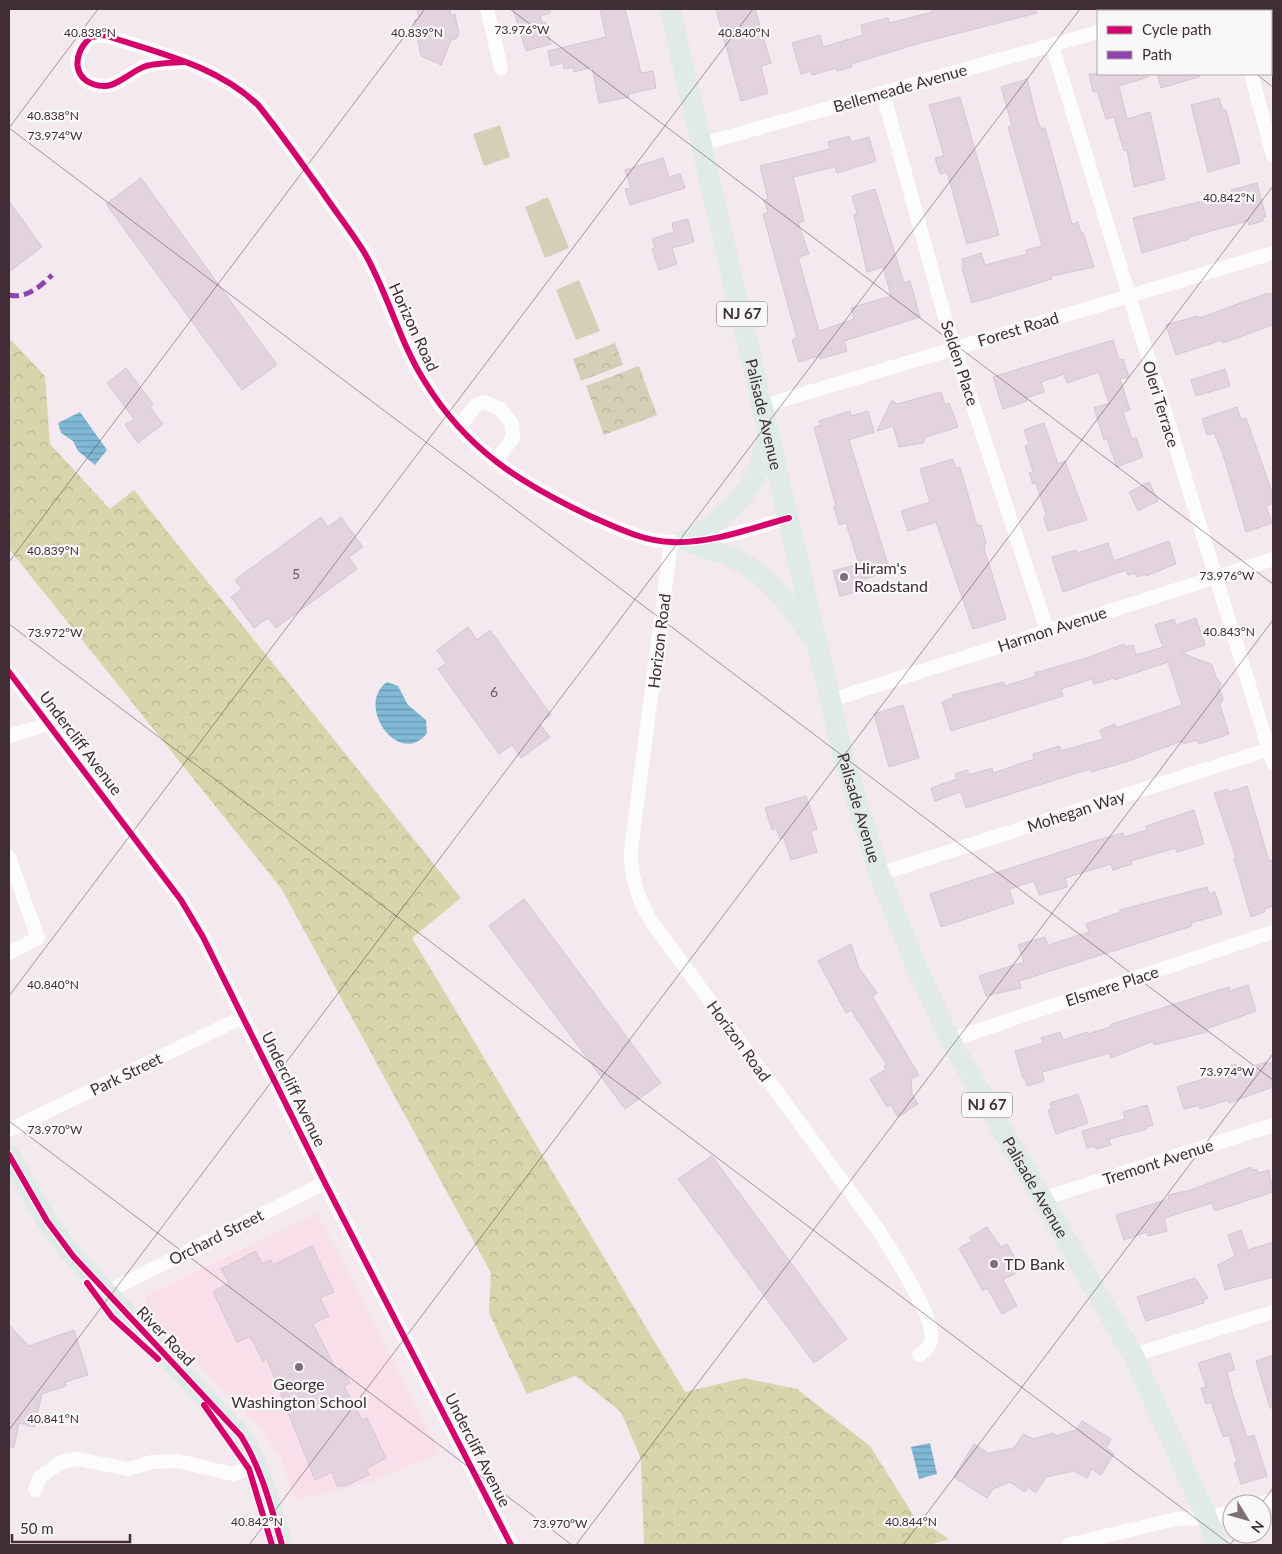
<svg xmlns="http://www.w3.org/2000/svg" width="1282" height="1554" font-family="Lato,sans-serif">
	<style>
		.built { fill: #f8dfea }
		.forest { fill: url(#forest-crowns) }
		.park { fill: url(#park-crowns) }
		.garden { fill: #d4d0b8 }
		.water { fill: url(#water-rules) }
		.building { fill: #e3d3df; stroke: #d4c7d0 }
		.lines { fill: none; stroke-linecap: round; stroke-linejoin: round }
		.minor { stroke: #fdfcfc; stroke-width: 14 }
		.primary { stroke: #e0ebe8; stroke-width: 21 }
		.quiet { stroke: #8e44ad; stroke-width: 5; stroke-dasharray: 10 5; stroke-linecap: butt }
		.cycleway-casing { stroke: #f8f8f8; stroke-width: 9 }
		.cycleway { stroke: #d6006c; stroke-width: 6 }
		.ticks { fill: none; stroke: #402d36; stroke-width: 1; stroke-opacity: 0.45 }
		.poi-dot { fill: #7f6f76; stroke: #f8f8f8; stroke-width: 2 }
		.labels { text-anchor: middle; stroke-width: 4.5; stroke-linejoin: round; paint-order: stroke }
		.number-label { font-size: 14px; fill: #6a5761 }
		.shield { fill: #f8f8f8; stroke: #776a70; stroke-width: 1 }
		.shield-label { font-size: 15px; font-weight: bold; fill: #402d36 }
		.street-label { font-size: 16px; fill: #402d36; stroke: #f8f8f8 }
		.poi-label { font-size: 16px; fill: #402d36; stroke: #f8f8f8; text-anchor: start }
		.ticks-label { font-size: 12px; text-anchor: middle; fill: #402d36; stroke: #f8f8f8; stroke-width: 4.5; stroke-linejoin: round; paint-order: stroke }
	</style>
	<defs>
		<pattern id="forest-crowns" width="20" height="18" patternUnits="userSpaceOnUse" patternTransform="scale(1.25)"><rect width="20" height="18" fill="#d8d4ac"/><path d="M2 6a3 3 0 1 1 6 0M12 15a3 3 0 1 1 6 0" fill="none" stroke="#bab695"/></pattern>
		<pattern id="park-crowns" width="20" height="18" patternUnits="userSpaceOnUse" patternTransform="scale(1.25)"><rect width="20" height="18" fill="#d4d0b8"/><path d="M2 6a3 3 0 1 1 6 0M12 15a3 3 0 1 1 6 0" fill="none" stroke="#b7b39f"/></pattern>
		<pattern id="water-rules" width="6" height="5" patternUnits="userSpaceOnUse" patternTransform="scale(1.25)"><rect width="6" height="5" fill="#80b9d5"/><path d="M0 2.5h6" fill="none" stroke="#6a97ae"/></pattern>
	</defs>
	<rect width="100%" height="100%" fill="#f4e9ee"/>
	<polygon class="built" points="317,1213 440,1453 374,1481 295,1500 281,1457 259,1427 144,1308 146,1296"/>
	<polygon class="forest" points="9,338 45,376 50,444 110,509 134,490 461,898 412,938 685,1392 744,1378 797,1389 870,1446 914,1516 949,1539 929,1545 644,1545 641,1459 621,1412 576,1376 527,1394 489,1313 491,1273 281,888 9,549"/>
	<g class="park">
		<polygon points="615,343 623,365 581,381 573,359"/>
		<polygon points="639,366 657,415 604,435 586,386"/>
	</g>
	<g class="garden">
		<polygon points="500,125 510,157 484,166 473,134"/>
		<polygon points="548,197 569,248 545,258 525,207"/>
		<polygon points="579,280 600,331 576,340 556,290"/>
	</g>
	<g class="water">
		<polygon points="80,412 107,450 95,465 78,451 73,441 61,433 58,423"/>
		<path d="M387,682l11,4 10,19 18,15 1,13c-27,36 -73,-27 -40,-51z"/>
		<polygon points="930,1443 937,1474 919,1479 911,1447"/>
	</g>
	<g class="building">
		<polygon points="417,9 450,9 451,15 455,14 459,34 456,39 451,40 441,65 421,56 414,20 419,19"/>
		<polygon points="513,9 550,9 550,13 540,16 542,23 545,22 551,44 526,51"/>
		<polygon points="600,9 625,9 641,73 653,71 656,88 628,94 629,97 599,103 592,67 574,72 573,67 564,69 563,63 551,66 548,51 606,37"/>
		<polygon points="716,9 755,9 771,63 761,66 768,93 741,101"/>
		<polygon points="932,9 1036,9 1037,13 920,43 851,64 852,67 837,71 837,68 812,75 811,71 801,74 792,43 820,35 823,47 863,35 861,25 888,18 890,23 932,12"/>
		<polygon points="1089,74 1148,74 1148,77 1119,86 1127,119 1150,112 1165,179 1134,187 1127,150 1124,151 1114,117 1106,119 1097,91 1093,92"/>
		<polygon points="1157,74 1199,74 1199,77 1161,88"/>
		<polygon points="1027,79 1037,119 1041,129 1045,128 1072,224 1078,222 1081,233 1083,232 1094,267 1051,276 1052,279 972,303 962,268 964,268 962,259 981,253 985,265 1027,254 1026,250 1042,246 1008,127 1012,126 1001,87"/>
		<polygon points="960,97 999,235 967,244 947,172 940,174 935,158 944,156 929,105"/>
		<polygon points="1219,98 1223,111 1226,110 1240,163 1208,172 1191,105"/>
		<polygon points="849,136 851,142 869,137 876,161 837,173 835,167 793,177 804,221 798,223 809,254 798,257 819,331 854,319 851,308 891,296 883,267 867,272 854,215 857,214 852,196 875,189 904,283 910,281 920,317 844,341 847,351 820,359 819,356 799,362 792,340 797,338 763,214 768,212 764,200 768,199 760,166 830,149 828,142"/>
		<polygon points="663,158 669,177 680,174 685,188 630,205 625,189 631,188 625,170"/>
		<polygon points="141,178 277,365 242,390 106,204"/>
		<polygon points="1257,183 1266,217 1263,217 1263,221 1249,225 1248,221 1189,237 1189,239 1142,253 1133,218 1232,194 1231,190"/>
		<polygon points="9,201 42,247 9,272"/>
		<polygon points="688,219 694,242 672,248 677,264 659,270 652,249 655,248 652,239 674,232 672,223"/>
		<polygon points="1268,293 1269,295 1273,293 1273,325 1223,343 1222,340 1176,355 1166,325 1186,319 1198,316 1199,318"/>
		<polygon points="1113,340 1119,360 1123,359 1129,377 1120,379 1130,410 1123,412 1132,439 1136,438 1143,457 1117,467 1107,439 1104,440 1094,408 1109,403 1099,372 1067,383 1064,374 1041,382 1044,392 1026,398 1027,401 1003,409 993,377"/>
		<polygon points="126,368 153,404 150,407 163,424 138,443 125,425 134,419 107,383"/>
		<polygon points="1225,369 1230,386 1196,396 1191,380"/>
		<polygon points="941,392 945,405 949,403 953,413 958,427 926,437 923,443 899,447 893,426 877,431 892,400 897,404"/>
		<polygon points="1237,407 1241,420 1246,418 1273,495 1273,503 1266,506 1272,523 1246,532 1222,451 1214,433 1207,435 1202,419"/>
		<polygon points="850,411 851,416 868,411 874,432 849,440 890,571 861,580 864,590 840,596 833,571 859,564 846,523 839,525 834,507 836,506 814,427 821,425 819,421"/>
		<polygon points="1044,423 1058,464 1065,461 1087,520 1048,531 1044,519 1046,514 1036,483 1033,484 1029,473 1033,472 1025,446 1029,444 1024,430"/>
		<polygon points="953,459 956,468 960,467 977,526 981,525 986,543 984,544 985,552 1006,619 973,629 936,522 908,531 901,511 930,502 920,469"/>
		<polygon points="1149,482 1158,501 1138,511 1129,492"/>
		<polygon points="321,517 328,527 341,517 363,547 349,557 357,569 276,628 268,618 254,628 231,597 242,589 235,580"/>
		<polygon points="1169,541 1176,564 1146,576 1145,574 1137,577 1135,573 1128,575 1126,570 1063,592 1052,557 1076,550 1077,553 1108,543 1114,561"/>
		<polygon points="1196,618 1205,645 1182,653 1212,665 1216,677 1221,684 1219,688 1223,699 1220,705 1229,734 1199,744 1197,740 1183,744 1182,741 1126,762 1091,772 1090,769 966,808 961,792 935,801 931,788 957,779 955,774 967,770 969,775 992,768 993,773 1034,759 1033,754 1059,746 1061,751 1103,739 1100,730 1115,724 1116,728 1182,705 1168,662 1114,680 1113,678 1094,684 1092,679 1061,689 1063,696 951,731 942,702 953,698 952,695 1004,682 1005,686 1036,676 1035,673 1087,658 1124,644 1125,647 1133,645 1136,655 1163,647 1155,625 1174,619 1176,625"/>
		<polygon points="468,627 477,640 490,630 551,715 539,723 550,737 521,758 512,745 499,754 438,669 446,663 437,650"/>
		<polygon points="903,705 919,758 889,767 874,714"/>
		<polygon points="1247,786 1269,861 1273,860 1273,906 1264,909 1265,912 1251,917 1234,858 1236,858 1214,793 1228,789 1229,792"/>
		<polygon points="806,796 817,829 811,832 817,852 791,860 784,838 780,839 776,828 772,830 765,808"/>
		<polygon points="1194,810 1204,844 1177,852 1175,848 1131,861 1132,864 1113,870 1111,864 1065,878 1067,887 1039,895 1034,881 1009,889 1014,903 941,927 930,894 1091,842 1123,833 1124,837 1147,830 1146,826"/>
		<polygon points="1207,887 1209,894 1215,892 1222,914 1191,923 1192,926 1019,981 1021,988 986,996 979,976 1024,962 1018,945 1045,937 1048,945 1089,932 1086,924 1120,912 1120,910"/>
		<polygon points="524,899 661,1083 625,1109 489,926"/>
		<polygon points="851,944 859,968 877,993 872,996 919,1075 911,1079 912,1094 918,1104 898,1117 891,1105 887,1107 870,1079 886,1069 884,1066 887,1065 851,1010 846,1013 818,961"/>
		<polygon points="1248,985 1256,1011 1206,1029 1207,1032 1154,1045 1153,1041 1111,1058 1110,1053 1042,1072 1044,1081 1027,1086 1025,1078 1023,1078 1015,1051 1043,1043 1041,1038 1060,1032 1063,1040 1087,1032 1088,1034 1110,1027 1112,1024 1197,997 1229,987 1230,991"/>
		<polygon points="1266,1062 1267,1064 1273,1062 1273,1087 1229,1103 1228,1100 1200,1109 1199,1105 1184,1109 1177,1087 1210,1077 1209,1073 1236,1064 1238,1071"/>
		<polygon points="1078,1094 1088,1123 1056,1134 1048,1110 1052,1109 1050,1103"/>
		<polygon points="1147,1105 1153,1125 1146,1127 1147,1129 1109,1139 1111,1145 1096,1149 1095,1146 1087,1148 1082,1131 1125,1119 1123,1112"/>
		<polygon points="712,1156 847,1339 814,1363 678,1179"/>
		<polygon points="1251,1167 1252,1170 1257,1169 1258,1173 1269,1170 1273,1192 1215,1211 1212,1203 1164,1218 1167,1231 1148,1236 1147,1232 1124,1240 1116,1215 1169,1199 1168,1195 1191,1190"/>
		<polygon points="987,1227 1001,1247 1007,1244 1016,1260 1010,1263 1016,1273 1003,1280 1017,1306 1002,1314 987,1288 983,1291 959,1248 972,1241 970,1237"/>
		<polygon points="1241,1230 1248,1250 1273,1242 1273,1277 1225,1290 1218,1265 1235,1256 1228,1235"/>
		<polygon points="312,1246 334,1292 320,1298 329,1316 313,1324 337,1371 341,1368 350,1383 344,1386 362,1420 367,1418 386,1458 366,1469 369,1475 345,1486 337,1486 332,1472 315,1480 267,1359 263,1361 250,1336 237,1342 213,1292 229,1283 221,1269 256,1251 262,1264 271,1260 273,1265"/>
		<polygon points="1195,1278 1208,1298 1203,1300 1204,1303 1146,1321 1137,1297"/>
		<polygon points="9,1325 29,1346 74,1330 88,1375 65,1382 66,1386 42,1394 34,1427 19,1423 14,1447 9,1447"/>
		<polygon points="1230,1353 1235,1370 1227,1372 1233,1395 1247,1437 1254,1435 1267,1476 1241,1484 1234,1463 1237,1462 1229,1435 1223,1437 1211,1402 1206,1404 1201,1388 1206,1387 1198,1363"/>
		<polygon points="1273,1355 1273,1408 1270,1408 1256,1361"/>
		<polygon points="1082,1421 1111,1439 1106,1448 1114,1454 1101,1475 1092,1469 1087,1478 1074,1471 1046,1477 1036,1493 1028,1487 1025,1492 1010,1482 993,1489 987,1498 954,1477 974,1444 988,1453 1014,1448 1023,1434 1033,1439 1054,1433 1055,1436 1076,1430"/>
	</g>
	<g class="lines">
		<g class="minor">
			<polyline points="487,9 501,68"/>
			<polyline points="1234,9 1234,11"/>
			<polyline points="1171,11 1180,9"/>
			<polyline points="1052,45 1273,763"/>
			<path d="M184,62c-13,1 -26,1 -38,4 -13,4 -30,21 -42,20 -30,-1 -35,-30 -13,-49l13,-2c54,18 112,30 154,70 22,27 42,56 63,85 14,21 30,41 43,62 24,41 35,89 61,130 42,68 96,102 167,135 25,11 51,24 79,25 40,2 80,-14 118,-24"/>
			<polyline points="1251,74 1273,156"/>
			<polyline points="883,93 948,329 1047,630"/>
			<polyline points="702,144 1098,32"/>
			<polyline points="763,406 1273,253"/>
			<polyline points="459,427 476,405 484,402 500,409 512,424 513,438 495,461"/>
			<path d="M671,542l-40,308c-1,26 7,49 20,71l228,310c12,20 58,88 52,110 -2,7 -7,10 -12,14"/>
			<polyline points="9,672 181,900 203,937 325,1183 511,1545"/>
			<polyline points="831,700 1273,559"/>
			<polyline points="9,736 48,724"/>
			<polyline points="9,857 38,938 9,953"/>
			<polyline points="879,874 1273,748"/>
			<polyline points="950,1040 1273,932"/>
			<polyline points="9,1130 243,1017"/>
			<polyline points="1042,1199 1273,1125"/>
			<polyline points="108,1295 117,1287 325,1183"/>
			<polyline points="1133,1355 1273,1312"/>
			<polyline points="35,1490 40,1477 61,1462 78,1459 128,1469 152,1462 178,1461 233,1474 257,1466"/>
			<polyline points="1260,1504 1273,1500"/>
			<polyline points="1068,1545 1175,1519 1207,1518 1232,1512"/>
		</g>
		<g class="primary">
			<path id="s1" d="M670,9l172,742 37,123 35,87 36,79 183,315 74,163 10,27"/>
			<path d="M686,541c20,7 40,12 58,23 29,17 48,46 68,72"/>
			<path d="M686,541c29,-16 56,-37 70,-67 6,-12 8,-28 13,-41"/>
			<path d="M9,1155l38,66 26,35 168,180c21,34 30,71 41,109"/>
		</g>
		<path class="quiet" d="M9,295c17,4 31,-8 43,-20"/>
		<defs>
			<g id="cycleway">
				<path d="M184,62c-13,1 -26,1 -38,4 -13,4 -30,21 -42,20 -30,-1 -35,-30 -13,-49l13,-2c54,18 112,30 154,70 22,27 42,56 63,85 14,21 30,41 43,62 24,41 35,89 61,130 42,68 96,102 167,135 25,11 51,24 79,25 40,2 80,-14 118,-24"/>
				<polyline points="9,672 181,900 203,937 325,1183 511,1545"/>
				<path d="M9,1155l38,66 26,35 168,180c21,34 30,71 41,109"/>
				<polyline points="87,1283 112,1317 158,1359"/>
				<polyline points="204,1405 249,1469 272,1545"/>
			</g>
		</defs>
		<use href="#cycleway" class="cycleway-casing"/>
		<use href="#cycleway" class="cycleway"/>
	</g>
	<path class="ticks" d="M510,9l763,575M1170,9l3,2M1256,74l17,13M9,128l1264,952M9,128l89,-119M9,562l416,-553M9,624l1222,921M9,996l744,-987M9,1121l563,424M9,1430l1071,-1421M1261,1504l12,-16M249,1545l1024,-1359M576,1545l697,-925M903,1545l370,-491M1230,1545l8,-11"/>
	<g class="poi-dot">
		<circle cx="844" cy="577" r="5"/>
		<circle cx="994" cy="1264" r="5"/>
		<circle cx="299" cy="1367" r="5"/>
	</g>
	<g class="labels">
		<g class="number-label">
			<text x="296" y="579">5</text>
			<text x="494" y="697">6</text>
		</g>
		<g class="shield">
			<rect x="717" y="301.5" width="50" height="25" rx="4"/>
			<rect x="962" y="1092.5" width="50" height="25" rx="4"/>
		</g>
		<g class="shield-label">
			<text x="742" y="319">NJ 67</text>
			<text x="987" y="1110">NJ 67</text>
		</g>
		<g class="street-label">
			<text transform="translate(900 88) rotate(-16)" y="6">Bellemeade Avenue</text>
			<text transform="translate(414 327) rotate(65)" y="6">Horizon Road</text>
			<text transform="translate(1018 329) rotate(-17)" y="6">Forest Road</text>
			<text transform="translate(960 363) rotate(72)" y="6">Selden Place</text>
			<text transform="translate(1161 404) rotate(73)" y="6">Oleri Terrace</text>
			<text dy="6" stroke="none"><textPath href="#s1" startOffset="416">Palisade Avenue</textPath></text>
			<text transform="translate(1052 629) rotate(-18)" y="6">Harmon Avenue</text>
			<text transform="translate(659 641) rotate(-83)" y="6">Horizon Road</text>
			<text transform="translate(81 743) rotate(53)" y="6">Undercliff Avenue</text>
			<text dy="6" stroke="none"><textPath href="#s1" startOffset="821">Palisade Avenue</textPath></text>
			<text transform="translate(1076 811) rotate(-18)" y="6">Mohegan Way</text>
			<text transform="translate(1112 986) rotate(-18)" y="6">Elsmere Place</text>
			<text transform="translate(739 1041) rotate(54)" y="6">Horizon Road</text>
			<text transform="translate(126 1074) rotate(-26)" y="6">Park Street</text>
			<text transform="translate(294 1089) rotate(64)" y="6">Undercliff Avenue</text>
			<text transform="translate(1158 1162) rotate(-18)" y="6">Tremont Avenue</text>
			<text dy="6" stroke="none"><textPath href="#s1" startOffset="1241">Palisade Avenue</textPath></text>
			<text transform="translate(216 1237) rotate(-27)" y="6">Orchard Street</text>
			<text transform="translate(166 1336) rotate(46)" y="6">River Road</text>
			<text transform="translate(478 1450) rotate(63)" y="6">Undercliff Avenue</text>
		</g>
		<g class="poi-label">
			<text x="854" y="574">Hiram's<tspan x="854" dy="18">Roadstand</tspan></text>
			<text x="1004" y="1270">TD Bank</text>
			<text x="299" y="1390" text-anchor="middle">George<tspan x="299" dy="18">Washington School</tspan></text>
		</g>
	</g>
	<g class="ticks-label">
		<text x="522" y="34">73.976°W</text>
		<text x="90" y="37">40.838°N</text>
		<text x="417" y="37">40.839°N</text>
		<text x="744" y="37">40.840°N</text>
		<text x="53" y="120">40.838°N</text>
		<text x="55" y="140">73.974°W</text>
		<text x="1229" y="202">40.842°N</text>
		<text x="53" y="555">40.839°N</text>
		<text x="1227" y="580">73.976°W</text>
		<text x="1229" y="636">40.843°N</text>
		<text x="55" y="637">73.972°W</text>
		<text x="53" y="989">40.840°N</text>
		<text x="1227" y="1076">73.974°W</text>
		<text x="55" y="1134">73.970°W</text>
		<text x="53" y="1423">40.841°N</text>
		<text x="257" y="1526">40.842°N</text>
		<text x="911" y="1526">40.844°N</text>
		<text x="560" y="1528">73.970°W</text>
	</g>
	<rect width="1282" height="1554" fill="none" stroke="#402d36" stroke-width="20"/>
	<rect x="1097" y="10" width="175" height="65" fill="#f8f8f8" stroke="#aea7aa"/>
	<rect x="1107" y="26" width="25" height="8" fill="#d6006c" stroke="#aea7aa"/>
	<text x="1142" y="35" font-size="15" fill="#402d36">Cycle path</text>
	<rect x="1107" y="51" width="25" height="8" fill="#8e44ad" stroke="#aea7aa"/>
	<text x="1142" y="60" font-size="15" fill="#402d36">Path</text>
	<g transform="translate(1247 1519) rotate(127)"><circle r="24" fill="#f8f8f8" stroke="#aea7aa"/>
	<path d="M0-4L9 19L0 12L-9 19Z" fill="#7f6f76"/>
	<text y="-8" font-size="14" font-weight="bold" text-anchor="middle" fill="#402d36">N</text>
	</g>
	<path d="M12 1534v8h118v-8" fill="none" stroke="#402d36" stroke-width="2.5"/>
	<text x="20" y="1534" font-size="15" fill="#402d36" stroke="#f8f8f8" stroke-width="4" paint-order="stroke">50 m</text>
</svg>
